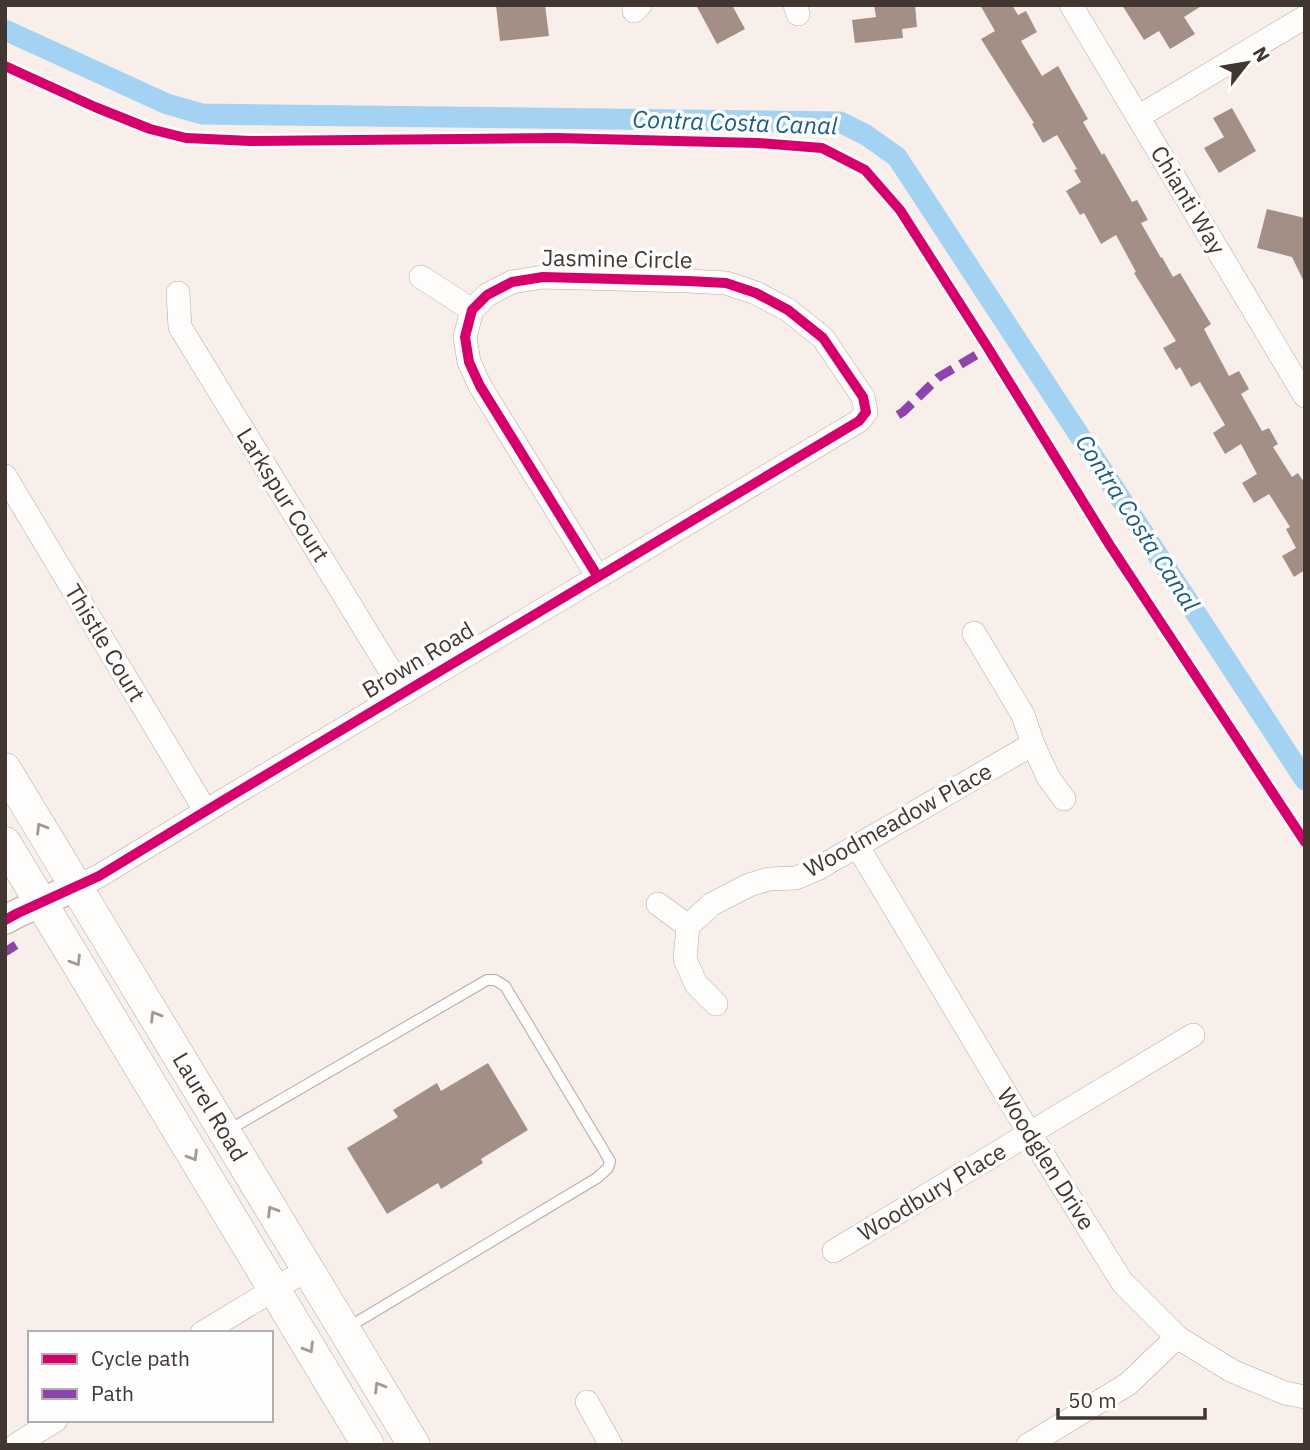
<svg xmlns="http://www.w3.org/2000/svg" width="1310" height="1450" font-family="'IBM Plex Sans',sans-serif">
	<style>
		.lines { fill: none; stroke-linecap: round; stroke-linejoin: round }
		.canal { stroke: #a3d2f3; stroke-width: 21 }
		.building { fill: #a48f86 }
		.service-casing { stroke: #b3a9a4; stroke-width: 12 }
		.minor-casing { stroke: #b3a9a4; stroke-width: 24 }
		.tertiary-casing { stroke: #b3a9a4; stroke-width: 30 }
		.secondary-casing { stroke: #b3a9a4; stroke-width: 33 }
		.service { stroke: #fefdfc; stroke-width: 10 }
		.minor { stroke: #fefdfc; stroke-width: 23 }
		.tertiary { stroke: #fefdfc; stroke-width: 28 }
		.secondary { stroke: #fefdfc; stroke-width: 32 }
		.quiet { stroke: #8e44ad; stroke-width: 9; stroke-dasharray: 18 9; stroke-linecap: butt }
		.cycleway-casing { stroke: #fefefe; stroke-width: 15 }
		.cycleway { stroke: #d6006c; stroke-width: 10 }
		.oneway { stroke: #a09a96 }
		.labels { text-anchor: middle; stroke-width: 7; stroke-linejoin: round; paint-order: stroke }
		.street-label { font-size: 23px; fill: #423631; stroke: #fefefe }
		.water-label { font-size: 24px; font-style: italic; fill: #185d86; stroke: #fefefe }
	</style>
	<rect width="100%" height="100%" fill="#f9efea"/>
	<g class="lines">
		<polyline class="canal" points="5,30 167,104 202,114 840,122 866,135 897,157 1305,780"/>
	</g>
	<g class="building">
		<polygon points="496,5 545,5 549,36 500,41"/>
		<polygon points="696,5 732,5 745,29 717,44"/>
		<polygon points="874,5 915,5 917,27 902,29 903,38 855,43 852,20 876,17"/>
		<polygon points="980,5 1012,5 1018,15 1026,11 1037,32 1021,41 1042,76 1058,66 1088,119 1083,122 1102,155 1104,153 1132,202 1137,200 1148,220 1141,223 1161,258 1162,257 1173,277 1180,273 1211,324 1204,329 1229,376 1239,371 1249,389 1241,394 1262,431 1269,428 1278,444 1273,447 1292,477 1298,473 1305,484 1305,570 1294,577 1282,556 1296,548 1286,529 1290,527 1269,494 1254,503 1242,483 1257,474 1241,444 1225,454 1213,433 1225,425 1200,382 1191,387 1180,367 1176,370 1163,348 1176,341 1134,273 1136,272 1116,235 1101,244 1084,213 1080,215 1066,191 1081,182 1074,170 1077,169 1057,135 1043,143 1032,124 1034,123 981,39 995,31"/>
		<polygon points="1122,5 1203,5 1184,17 1195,34 1170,49 1159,31 1144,40"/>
		<polygon points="1232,108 1256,151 1219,173 1204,148 1224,137 1213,118"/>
		<polygon points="1267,209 1305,218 1305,284 1292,257 1257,248"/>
		<polygon points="488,1063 528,1130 481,1159 483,1163 441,1189 438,1183 387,1214 347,1148 398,1117 393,1110 437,1083 441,1091"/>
	</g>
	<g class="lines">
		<defs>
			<polyline id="service" points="227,1131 487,980 495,980 505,986 610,1161 608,1168 597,1178 347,1328"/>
			<g id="minor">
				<polyline points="795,5 798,14"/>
				<polyline points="1071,5 1305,396"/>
				<polyline points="634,11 640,5"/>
				<polyline points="1138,117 1305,17"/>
				<polyline points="421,277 472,310"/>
				<polyline points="178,293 180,327 404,693"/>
				<polyline points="5,476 205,810"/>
				<polyline points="974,633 1023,715 1033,744 1048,777 1064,799"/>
				<polyline points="858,847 1019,1116 1122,1282 1177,1337 1232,1371 1285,1393 1305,1397"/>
				<polyline points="77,886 99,876 224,800 859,421 866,412 863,397 823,338 788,310 756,293 726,283 688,281 543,277 512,282 487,295 472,310 465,337 469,362 480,386 598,577"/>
				<polyline points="658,904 688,926"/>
				<polyline points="716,1004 696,984 685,959 688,926 712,904 749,885 769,879 796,878 817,869 1033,744"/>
				<polyline points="834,1251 1193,1035"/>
				<polyline points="202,1333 308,1269"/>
				<polyline points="587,1402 611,1445"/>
				<polyline points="16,1445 56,1420"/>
				<polyline points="1028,1445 1128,1384 1177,1337"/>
			</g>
			<polyline id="tertiary" points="5,920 18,913 77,886"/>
			<g id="secondary">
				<polyline points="5,769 414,1445"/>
				<polyline points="5,843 368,1445"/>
			</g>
		</defs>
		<use href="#service" class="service-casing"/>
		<use href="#minor" class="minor-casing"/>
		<use href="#tertiary" class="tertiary-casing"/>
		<use href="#secondary" class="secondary-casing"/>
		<use href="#service" class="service"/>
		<use href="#minor" class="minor"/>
		<use href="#tertiary" class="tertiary"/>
		<use href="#secondary" class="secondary"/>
		<g class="quiet">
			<polyline points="898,415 903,412 939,377 988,348"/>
			<polyline points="5,952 16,945"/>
		</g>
		<defs>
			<g id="cycleway">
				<polyline points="5,66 95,107 150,129 186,138 251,141 556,138 758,143 822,148 865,170 900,210 988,348 1109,544 1305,842"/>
				<polyline points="5,920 18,913 99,876 224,800 859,421 866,412 863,397 823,338 788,310 756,293 726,283 688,281 543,277 512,282 487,295 472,310 465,337 469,362 480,386 598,577"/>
			</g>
		</defs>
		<use href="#cycleway" class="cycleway-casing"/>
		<use href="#cycleway" class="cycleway"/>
	</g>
	<defs><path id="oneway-chevron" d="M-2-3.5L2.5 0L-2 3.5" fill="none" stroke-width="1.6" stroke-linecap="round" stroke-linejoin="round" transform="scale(1.75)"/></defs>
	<g class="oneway">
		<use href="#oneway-chevron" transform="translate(41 828) rotate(-121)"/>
		<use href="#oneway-chevron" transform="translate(76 961) rotate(59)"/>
		<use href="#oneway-chevron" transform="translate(155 1016) rotate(-121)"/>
		<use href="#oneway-chevron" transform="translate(193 1156) rotate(59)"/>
		<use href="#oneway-chevron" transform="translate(272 1211) rotate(-121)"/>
		<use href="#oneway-chevron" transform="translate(309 1348) rotate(59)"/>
		<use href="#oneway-chevron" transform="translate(379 1387) rotate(-121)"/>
	</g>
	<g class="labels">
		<g class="street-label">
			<text transform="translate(1188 200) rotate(59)" y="8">Chianti Way</text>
			<text transform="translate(617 259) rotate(1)" y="8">Jasmine Circle</text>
			<text transform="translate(283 495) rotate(58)" y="8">Larkspur Court</text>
			<text transform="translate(105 643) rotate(59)" y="8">Thistle Court</text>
			<text transform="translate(418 660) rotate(-31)" y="8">Brown Road</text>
			<text transform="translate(898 820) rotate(-29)" y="8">Woodmeadow Place</text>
			<text transform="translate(210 1107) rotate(59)" y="8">Laurel Road</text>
			<text transform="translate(1046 1159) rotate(58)" y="8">Woodglen Drive</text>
			<text transform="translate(932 1192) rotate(-31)" y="8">Woodbury Place</text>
		</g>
		<g class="water-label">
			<text transform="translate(735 123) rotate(2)" y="8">Contra Costa Canal</text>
			<text transform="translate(1137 523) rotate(57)" y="8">Contra Costa Canal</text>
		</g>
	</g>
	<rect width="1310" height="1450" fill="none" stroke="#423631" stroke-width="14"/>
	<rect x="28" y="1331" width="245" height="91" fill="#fefefe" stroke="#b3aeac" stroke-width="2"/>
	<rect x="42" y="1354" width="35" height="10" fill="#d6006c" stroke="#b3aeac" stroke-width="2"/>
	<text x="91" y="1366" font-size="21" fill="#423631">Cycle path</text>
	<rect x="42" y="1389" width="35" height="10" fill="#8e44ad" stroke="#b3aeac" stroke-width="2"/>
	<text x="91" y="1401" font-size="21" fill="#423631">Path</text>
	<g transform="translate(1247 63) rotate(59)" stroke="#fefefe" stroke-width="5" paint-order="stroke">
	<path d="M0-5L12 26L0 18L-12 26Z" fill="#423631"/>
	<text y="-10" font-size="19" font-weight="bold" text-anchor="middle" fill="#423631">N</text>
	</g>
	<path d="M1058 1408v10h147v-10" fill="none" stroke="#423631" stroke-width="3.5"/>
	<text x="1068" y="1408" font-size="21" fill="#423631" stroke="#fefefe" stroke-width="5" paint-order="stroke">50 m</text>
</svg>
